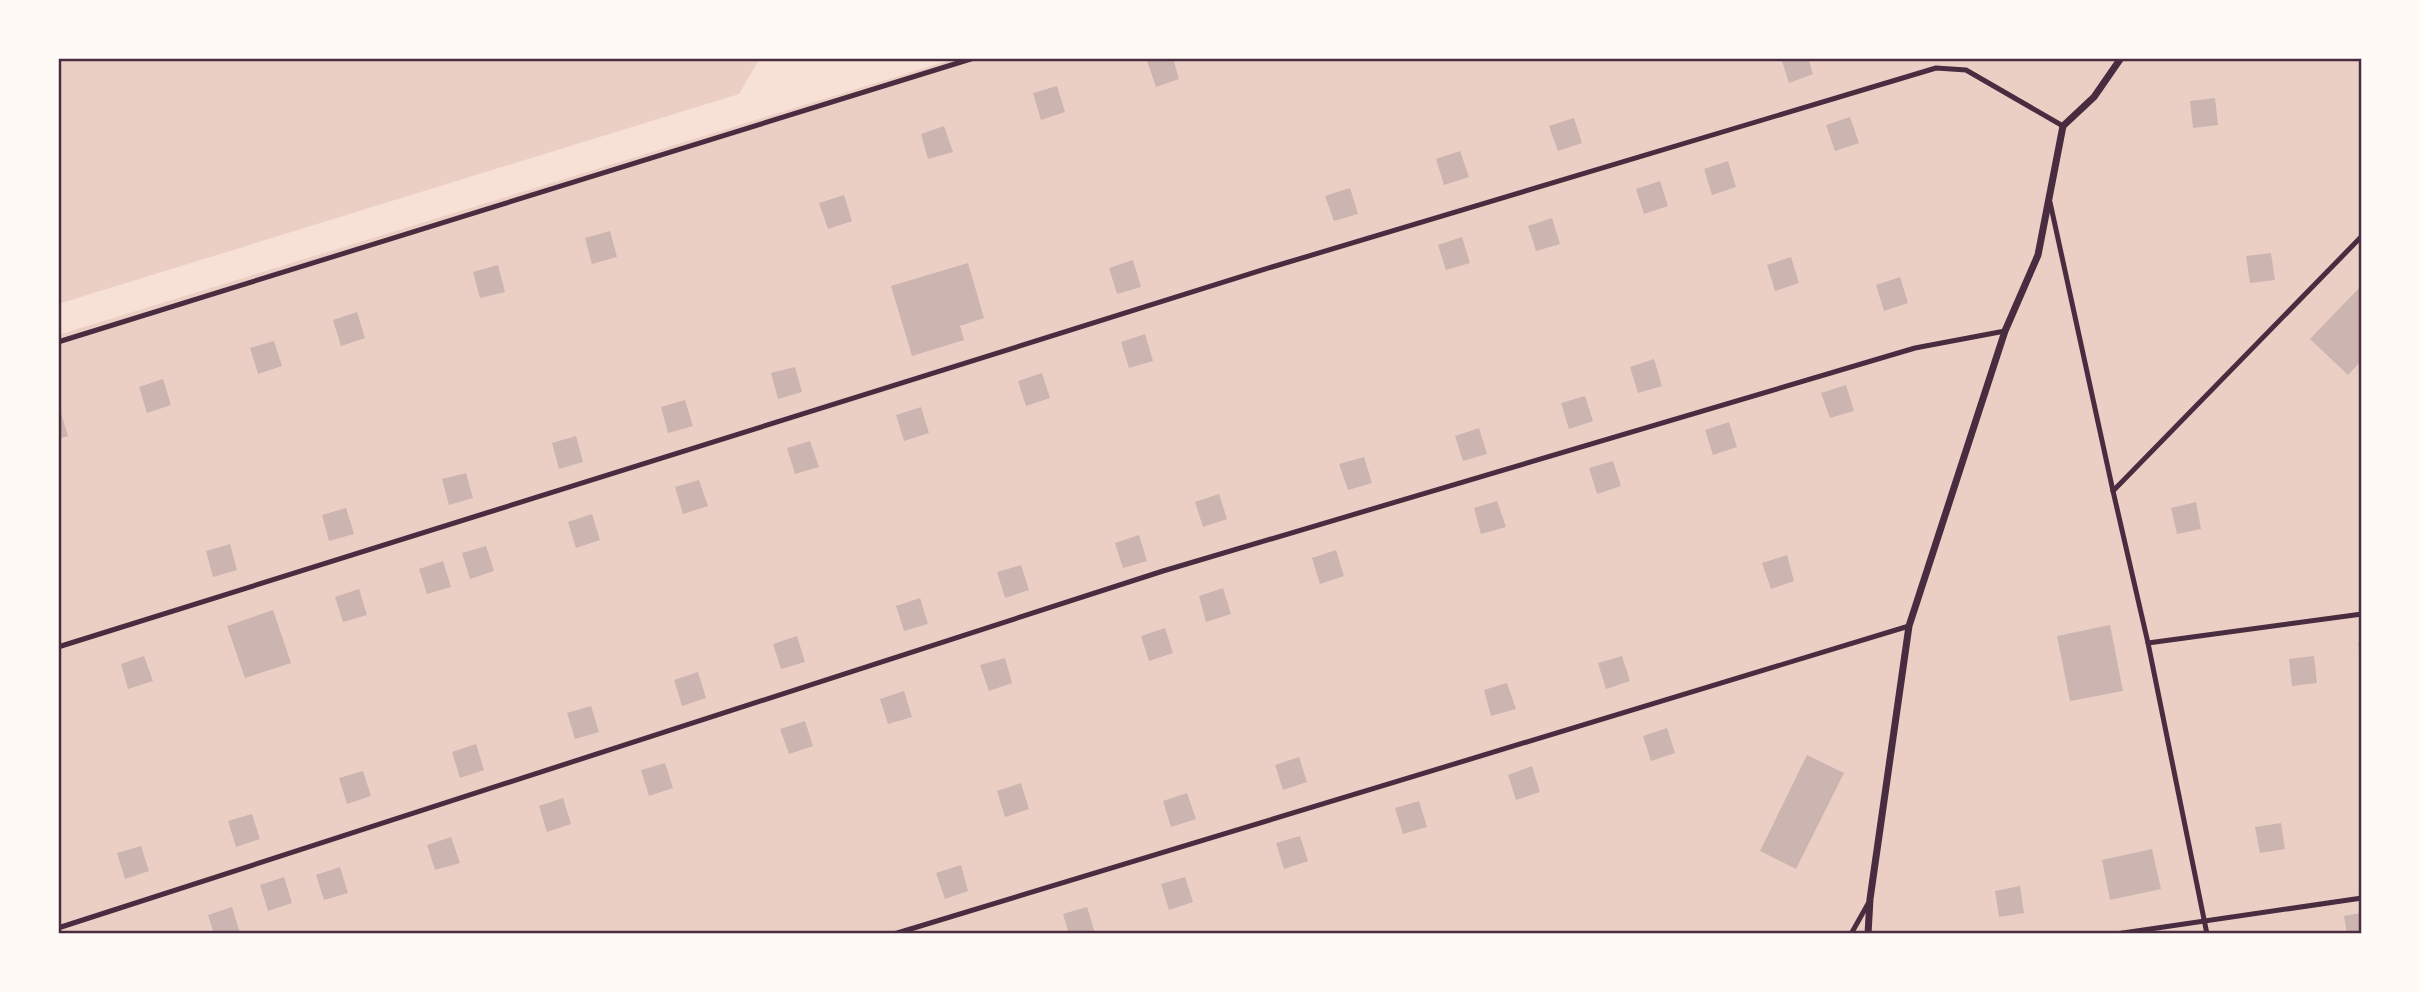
<svg xmlns="http://www.w3.org/2000/svg" width="2420" height="992" font-family="Mulish,sans-serif">
	<style>
		.green { fill: #ebcfc5 }
		.building { fill: #ccb4b1 }
		.lines { fill: none; stroke-linecap: round; stroke-linejoin: round }
		.service { stroke: #4a2c40; stroke-width: 5 }
		.minor { stroke: #4a2c40; stroke-width: 7 }
		.neatline { fill: none; stroke: #4a2c40; stroke-width: 2.5 }
	</style>
	<rect width="100%" height="100%" fill="#f7e1d7"/>
	<g class="green">
		<polygon points="58,58 760,58 739,94 58,304"/>
		<polygon points="957,58 2362,58 2362,934 58,934 58,335"/>
	</g>
	<g class="building">
		<polygon points="1158,58 1173,58 1179,79 1156,87 1147,61"/>
		<polygon points="1781,58 1808,58 1813,74 1789,83"/>
		<polygon points="1057,86 1065,112 1041,120 1033,93"/>
		<polygon points="2215,98 2218,125 2193,128 2190,101"/>
		<polygon points="1850,117 1859,143 1835,151 1826,125"/>
		<polygon points="1574,118 1582,143 1558,151 1549,126"/>
		<polygon points="944,126 953,152 928,159 921,134"/>
		<polygon points="1460,151 1469,177 1444,185 1436,159"/>
		<polygon points="1728,161 1736,187 1712,195 1704,169"/>
		<polygon points="1660,181 1668,206 1644,214 1636,189"/>
		<polygon points="1350,188 1358,214 1334,221 1325,196"/>
		<polygon points="844,195 852,221 828,229 819,203"/>
		<polygon points="1552,218 1560,244 1536,251 1528,226"/>
		<polygon points="610,231 617,257 592,264 585,238"/>
		<polygon points="1462,237 1470,263 1446,270 1438,245"/>
		<polygon points="2271,253 2275,280 2250,283 2246,256"/>
		<polygon points="1791,257 1799,283 1775,291 1767,265"/>
		<polygon points="1133,260 1141,287 1117,294 1109,268"/>
		<polygon points="968,263 984,318 960,326 964,340 912,356 891,286"/>
		<polygon points="498,265 505,292 480,298 473,272"/>
		<polygon points="1900,277 1908,303 1884,311 1876,285"/>
		<polygon points="2362,285 2362,360 2348,375 2310,339"/>
		<polygon points="357,312 365,338 341,346 333,320"/>
		<polygon points="1145,334 1153,361 1129,368 1121,342"/>
		<polygon points="274,341 282,366 258,374 250,348"/>
		<polygon points="1654,359 1662,386 1638,393 1630,367"/>
		<polygon points="795,367 802,392 778,399 771,373"/>
		<polygon points="1042,373 1050,398 1026,406 1018,381"/>
		<polygon points="163,379 171,405 147,413 139,387"/>
		<polygon points="1846,385 1854,411 1830,418 1821,393"/>
		<polygon points="1585,396 1593,421 1569,429 1561,403"/>
		<polygon points="685,400 693,426 668,433 661,407"/>
		<polygon points="921,407 929,433 904,441 896,415"/>
		<polygon points="58,410 60,410 68,436 58,439"/>
		<polygon points="1729,422 1737,447 1713,455 1705,430"/>
		<polygon points="1479,428 1487,454 1463,461 1455,436"/>
		<polygon points="576,436 583,462 559,469 552,443"/>
		<polygon points="810,441 819,467 795,474 787,448"/>
		<polygon points="1364,457 1372,483 1348,490 1339,464"/>
		<polygon points="1613,461 1621,486 1597,494 1589,468"/>
		<polygon points="466,473 473,498 449,505 442,479"/>
		<polygon points="699,480 708,506 683,514 675,487"/>
		<polygon points="1219,494 1227,519 1203,527 1195,502"/>
		<polygon points="1497,501 1506,527 1481,534 1474,508"/>
		<polygon points="2196,502 2201,529 2177,534 2171,508"/>
		<polygon points="346,508 354,534 329,541 322,515"/>
		<polygon points="592,514 600,540 576,548 568,522"/>
		<polygon points="1139,535 1147,561 1123,568 1115,543"/>
		<polygon points="230,544 237,570 213,577 206,551"/>
		<polygon points="486,546 494,571 470,579 462,553"/>
		<polygon points="1336,550 1344,576 1320,584 1312,558"/>
		<polygon points="1787,555 1794,581 1771,589 1762,563"/>
		<polygon points="443,561 451,587 427,594 419,569"/>
		<polygon points="1021,565 1029,590 1005,598 997,572"/>
		<polygon points="1223,588 1231,614 1206,622 1199,596"/>
		<polygon points="359,589 367,615 343,622 335,597"/>
		<polygon points="920,598 928,624 904,631 896,606"/>
		<polygon points="273,610 291,663 245,678 227,626"/>
		<polygon points="2110,625 2123,691 2070,701 2057,636"/>
		<polygon points="1165,628 1173,653 1149,661 1141,636"/>
		<polygon points="797,636 805,662 781,669 773,644"/>
		<polygon points="2358,643 2362,643 2362,661 2361,661"/>
		<polygon points="144,656 153,681 128,689 121,664"/>
		<polygon points="1622,656 1630,681 1606,689 1598,663"/>
		<polygon points="2314,656 2317,683 2292,686 2289,659"/>
		<polygon points="1005,658 1012,683 989,691 980,665"/>
		<polygon points="698,672 706,698 682,706 674,680"/>
		<polygon points="1507,683 1516,709 1491,716 1484,690"/>
		<polygon points="904,691 912,717 888,724 880,699"/>
		<polygon points="591,706 599,732 575,739 567,713"/>
		<polygon points="805,721 813,746 789,754 780,729"/>
		<polygon points="1667,728 1675,753 1651,761 1643,736"/>
		<polygon points="476,744 484,770 460,778 452,752"/>
		<polygon points="1807,755 1844,773 1796,869 1760,851"/>
		<polygon points="1299,757 1307,782 1283,790 1275,765"/>
		<polygon points="665,763 673,788 649,796 641,770"/>
		<polygon points="1532,766 1540,792 1516,800 1508,775"/>
		<polygon points="363,771 371,796 347,804 339,778"/>
		<polygon points="1021,783 1029,809 1005,817 997,791"/>
		<polygon points="1187,793 1196,819 1171,827 1163,801"/>
		<polygon points="563,798 571,824 547,832 539,806"/>
		<polygon points="1419,801 1427,827 1403,834 1395,808"/>
		<polygon points="252,814 260,839 236,847 228,821"/>
		<polygon points="2281,823 2285,849 2260,853 2255,827"/>
		<polygon points="1300,836 1308,861 1284,869 1276,843"/>
		<polygon points="451,837 460,863 435,870 427,845"/>
		<polygon points="141,846 149,871 125,879 117,853"/>
		<polygon points="2152,849 2161,889 2110,900 2102,860"/>
		<polygon points="961,865 968,891 945,899 936,873"/>
		<polygon points="340,867 348,893 324,900 316,875"/>
		<polygon points="284,877 292,903 268,911 260,885"/>
		<polygon points="1185,877 1193,902 1169,910 1161,884"/>
		<polygon points="2020,886 2024,913 1999,917 1995,891"/>
		<polygon points="232,907 240,933 214,934 208,915"/>
		<polygon points="1087,907 1095,933 1069,934 1063,914"/>
		<polygon points="2362,913 2362,934 2347,934 2344,916"/>
	</g>
	<g class="lines">
		<g class="service">
			<polyline points="2050,202 2113,491 2148,643 2207,934"/>
			<polyline points="58,342 974,58"/>
			<polyline points="2113,491 2362,236"/>
			<polyline points="2148,643 2362,614"/>
			<polyline points="58,647 1272,267 1936,68 1966,70 2063,126"/>
			<polyline points="58,928 1163,571 1915,348 2005,331"/>
			<polyline points="894,934 1909,626"/>
			<polyline points="1851,934 1869,902"/>
			<polyline points="2116,934 2362,898"/>
		</g>
		<polyline class="minor" points="1868,934 1870,899 1909,626 2005,331 2038,255 2063,126 2094,97 2121,58"/>
	</g>
	<rect width="2420" height="992" fill="none" stroke="#fffaf5" stroke-width="119"/>
	<rect x="60" y="60" width="2300" height="872" class="neatline"/>
</svg>
